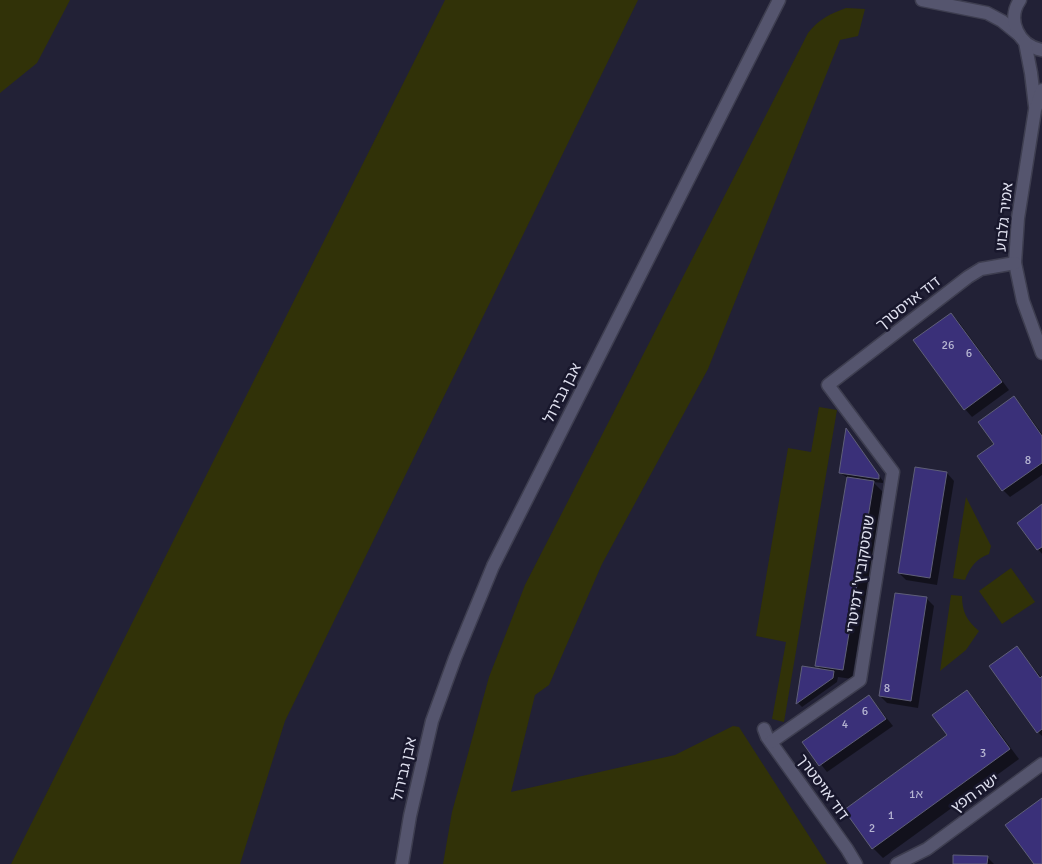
<svg xmlns="http://www.w3.org/2000/svg" width="1042" height="864" font-family="Signika,'Noto Sans Hebrew',sans-serif">
	<style>
		.green { fill: #313208 }
		.shadow { fill: #0007 }
		.building { fill: #3a3079; stroke: #5f5f78 }
		.lines { fill: none; stroke-linecap: round; stroke-linejoin: round }
		.minor-casing { stroke: #3e3e50; stroke-width: 15 }
		.minor { stroke: #55556e; stroke-width: 12 }
		.labels { text-anchor: middle; stroke-width: 5; stroke-linejoin: round; paint-order: stroke }
		.number-label { font-size: 12px; fill: #b6b5d2 }
		.street-label { font-size: 15px; fill: #e0e1f0; stroke: #18172c }
	</style>
	<rect width="100%" height="100%" fill="#222136"/>
	<g class="green">
		<polygon points="0,0 70,0 37,63 0,93"/>
		<polygon points="445,0 638,0 285,721 240,864 11,864"/>
		<path d="M846,8l19,1 -7,27 -18,4 -132,329 -106,195 -53,121 -14,10 -24,97 164,-37 58,-29 6,1 88,137h-384l9,-52 37,-135 36,-92 283,-552c11,-14 22,-19 38,-25z"/>
		<polygon points="819,407 837,410 784,722 772,719 786,642 756,636 788,448 811,452"/>
		<path d="M966,497l25,49 -2,8c-13,5 -19,13 -24,26l-12,-2z"/>
		<polygon points="1011,568 1035,602 1002,624 979,591"/>
		<path d="M951,595l11,1c0,16 5,25 17,35l-13,19 -26,21z"/>
	</g>
	<g class="shadow">
		<polygon points="951,314 958,321 1009,390 972,417 965,409 915,341"/>
		<polygon points="1014,398 1021,405 1042,434 1042,475 1010,497 1003,490 995,444"/>
		<polygon points="850,435 883,481 883,483 873,482 883,492 852,679 838,677 837,682 802,707 798,703 803,667 821,670 817,665 848,478 840,473"/>
		<polygon points="947,473 954,481 937,585 906,580 899,573"/>
		<polygon points="1042,506 1042,554 1018,523"/>
		<polygon points="896,594 927,599 934,606 918,708 887,703 880,696"/>
		<polygon points="1017,648 1042,678 1042,736 1038,732"/>
		<polygon points="966,692 976,701 1019,759 883,858 873,848 845,810 949,735"/>
		<polygon points="869,696 893,726 827,772 804,743"/>
		<polygon points="987,857 994,864 954,864"/>
	</g>
	<g class="building">
		<polygon points="951,313 1002,382 964,410 913,340"/>
		<polygon points="1014,396 1042,436 1042,463 1002,491 977,456 994,444 978,422"/>
		<polygon points="846,428 879,475 879,479 839,473"/>
		<polygon points="915,467 947,472 930,578 898,573"/>
		<polygon points="847,477 874,481 843,670 815,666"/>
		<polygon points="1042,504 1042,547 1037,550 1017,523"/>
		<polygon points="895,593 927,597 911,701 879,696"/>
		<polygon points="1017,646 1040,678 1042,676 1042,729 1037,733 989,666"/>
		<polygon points="802,666 834,671 833,678 796,704"/>
		<polygon points="967,690 1010,749 872,849 844,810 947,735 932,715"/>
		<polygon points="869,695 886,719 819,766 802,742"/>
		<polygon points="1042,798 1042,864 1034,864 1005,825"/>
		<polygon points="953,855 988,856 987,864 953,864"/>
	</g>
	<g class="lines">
		<defs>
			<g id="minor">
				<polyline points="922,0 987,13 1002,21 1018,34"/>
				<path d="M1020,0c-14,20 -1,46 22,50"/>
				<polyline points="1025,42 1031,73 1035,106"/>
				<polyline points="1042,90 1035,110 1018,218 1015,263 1023,301 1042,353"/>
				<polyline points="764,729 767,737 847,849 856,864"/>
				<polyline points="771,742 860,680 893,472 828,385 968,277 981,269 1015,263"/>
				<polyline points="402,864 410,816 432,721 455,658 493,566 779,0"/>
				<polyline points="897,864 927,849 1042,764"/>
			</g>
		</defs>
		<use href="#minor" class="minor-casing"/>
		<use href="#minor" class="minor"/>
	</g>
	<g class="labels">
		<g class="number-label">
			<text x="948" y="349">26</text>
			<text x="969" y="357">6</text>
			<text x="1028" y="464">8</text>
			<text x="887" y="692">8</text>
			<text x="865" y="715">6</text>
			<text x="845" y="728">4</text>
			<text x="983" y="757">3</text>
			<text x="916" y="798">1א</text>
			<text x="891" y="819">1</text>
			<text x="872" y="832">2</text>
		</g>
		<g class="street-label">
			<text transform="translate(1004 217) rotate(-84)" y="5">אמיר גלבוע</text>
			<text transform="translate(908 303) rotate(-38)" y="5">דוד אויסטרך</text>
			<text transform="translate(562 393) rotate(-63)" y="5">אבן גבירול</text>
			<text transform="translate(860 574) rotate(-81)" y="5">שוסטקוביץ' דמיטרי</text>
			<text transform="translate(404 769) rotate(-77)" y="5">אבן גבירול</text>
			<text transform="translate(823 787) rotate(54)" y="5">דוד אויסטרך</text>
			<text transform="translate(975 793) rotate(-36)" y="5">ישה חפץ</text>
		</g>
	</g>
</svg>
